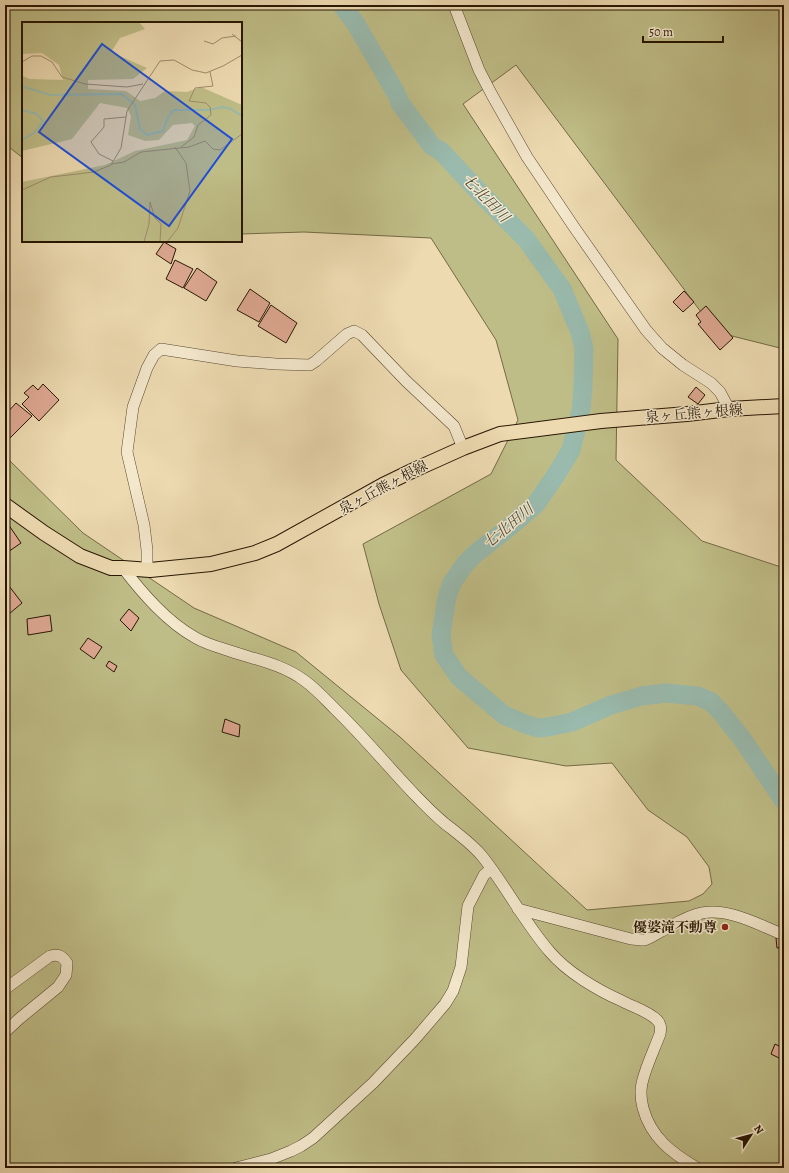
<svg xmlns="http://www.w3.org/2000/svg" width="789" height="1173" font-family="Alegreya,'Noto Serif JP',serif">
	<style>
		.green { fill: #bfbd87; stroke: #736a44 }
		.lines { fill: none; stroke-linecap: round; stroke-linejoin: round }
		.river { stroke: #99baad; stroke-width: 19 }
		.building { fill: #dfa993; stroke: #271602 }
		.minor-casing { stroke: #58472e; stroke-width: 12 }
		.major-casing { stroke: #271602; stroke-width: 16 }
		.minor { stroke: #f3e7cc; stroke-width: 11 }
		.major { stroke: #eddab1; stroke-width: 14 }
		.poi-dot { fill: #8f2418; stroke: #f3e7cc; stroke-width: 1.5 }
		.labels { text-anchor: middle; stroke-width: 3; stroke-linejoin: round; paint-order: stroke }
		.street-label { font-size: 14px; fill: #271602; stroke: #f3e7cc }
		.poi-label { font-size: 14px; font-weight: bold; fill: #271602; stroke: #f3e7cc; text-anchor: end }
		.water-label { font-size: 15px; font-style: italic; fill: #4f4f3e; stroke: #f3e7cc }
		.inset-river { fill: none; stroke: #99baad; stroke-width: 2 }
		.inset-road { fill: none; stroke: #9e8c6b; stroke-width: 1 }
		.view { fill: #1d4ed8; fill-opacity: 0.15; stroke: #1d4ed8; stroke-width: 2 }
		.inset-edge { fill: none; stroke: #271602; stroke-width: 2 }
	</style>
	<rect width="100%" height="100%" fill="#eddab1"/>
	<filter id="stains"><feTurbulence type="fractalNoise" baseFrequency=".005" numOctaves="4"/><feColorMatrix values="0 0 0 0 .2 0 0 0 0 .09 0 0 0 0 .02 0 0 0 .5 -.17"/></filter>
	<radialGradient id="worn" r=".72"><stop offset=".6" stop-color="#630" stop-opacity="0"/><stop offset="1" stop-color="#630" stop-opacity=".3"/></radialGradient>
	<polygon class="green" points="5,5 784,5 784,84 779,84 784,105 784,349 716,332 516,65 463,104 618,339 616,460 702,541 784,568 784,1168 5,1168 5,456 83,533 194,608 296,652 400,737 587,910 689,901 703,894 712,884 709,867 687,837 648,810 612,763 566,766 468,748 401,670 379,604 363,544 491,474 518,420 496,340 431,238 304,232 241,234 241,23 23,23 23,158 5,144"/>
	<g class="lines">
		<polyline class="river" points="342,5 356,24 397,95 400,103 432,146 441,151 480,193 526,239 562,289 580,332 584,348 583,388 581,410 571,450 556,475 536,504 507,529 476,553 465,564 452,583 447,597 441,635 444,655 459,677 504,715 525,724 538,728 548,727 572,722 611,705 642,696 665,693 698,696 711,702 720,711 743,740 784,801"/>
	</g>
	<g class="building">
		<polygon points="164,242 176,249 171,264 156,254"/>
		<polygon points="175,260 193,269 183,288 166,279"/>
		<polygon points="197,268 217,282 206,301 184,288"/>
		<polygon points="250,289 270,303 259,322 237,310"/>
		<polygon points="684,291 694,302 683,312 673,302"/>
		<polygon points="271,305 297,323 286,343 258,326"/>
		<polygon points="706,306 733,338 720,350 698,324 701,322 696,315"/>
		<polygon points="43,384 59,400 39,421 22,404 29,397 24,393 33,385 38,390"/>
		<polygon points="696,387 705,395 698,404 688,397"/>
		<polygon points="16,403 32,416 8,440 5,437 5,415"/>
		<polygon points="8,524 21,543 5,554 5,526"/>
		<polygon points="9,586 22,603 9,614 5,609 5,590"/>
		<polygon points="129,609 139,618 131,631 120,620"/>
		<polygon points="50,615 52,631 28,635 27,619"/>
		<polygon points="88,638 102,647 94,659 80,649"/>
		<polygon points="109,661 117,666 114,672 106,666"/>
		<polygon points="225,719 240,725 239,737 222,732"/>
		<polygon points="784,937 784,947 777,948 776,938"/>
		<polygon points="775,1044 783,1048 779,1058 771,1054"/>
	</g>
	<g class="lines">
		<defs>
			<g id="minor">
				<polyline points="454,5 479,70 492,95 527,157 574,227 646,330 662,348 683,365 711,383 720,392 729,409"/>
				<path d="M123,568c20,26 44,54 73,70 9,5 18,8 28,11 28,10 57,14 81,32 11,8 20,18 30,28 29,28 54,59 82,88 11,11 22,23 35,32 11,9 21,16 30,27 24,30 42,66 68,96 17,20 47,38 72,49 11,6 26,10 35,19 4,4 4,8 3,14 -6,16 -14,32 -18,49 -2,9 -1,17 1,25 8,30 29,45 54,60"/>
				<polyline points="147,570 147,550 144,525 127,452 133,407 147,368 154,355 161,349 237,361 276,364 310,365 316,361 347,334 354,331 362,335 406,381 454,426 463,448"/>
				<path d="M518,909l113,30c4,0 9,1 13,1 4,-1 9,-4 14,-7 14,-7 28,-17 44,-20 28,-5 57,12 82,22"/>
				<path d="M5,989l45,-33c9,-2 12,0 17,7l-1,12 -8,12 -39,32 -14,13"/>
				<polyline points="236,1168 271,1159 291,1151 301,1146 313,1138 373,1083 415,1039 445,1004 453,991 461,967 468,906 484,875 491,869"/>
			</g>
			<polyline id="major" points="5,505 44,533 80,556 111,568 123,568 150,570 211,564 255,553 277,544 383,485 414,470 463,448 500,434 601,421 687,414 729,409 784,406"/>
		</defs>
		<use href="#minor" class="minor-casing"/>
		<use href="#major" class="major-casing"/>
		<use href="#minor" class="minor"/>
		<use href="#major" class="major"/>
	</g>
	<circle class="poi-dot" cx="725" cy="927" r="4"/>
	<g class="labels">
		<g class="street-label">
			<text transform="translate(694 413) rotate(-5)" y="5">泉ヶ丘熊ヶ根線</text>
			<text transform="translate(383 487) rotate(-28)" y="5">泉ヶ丘熊ヶ根線</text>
		</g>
		<g class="poi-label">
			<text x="717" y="932">優婆滝不動尊</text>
		</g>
		<g class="water-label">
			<text transform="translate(486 198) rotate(46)" y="5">七北田川</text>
			<text transform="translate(508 526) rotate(-40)" y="5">七北田川</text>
		</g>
	</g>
	<g transform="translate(22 22)">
		<rect width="220" height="220" fill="#eddab1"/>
		<path d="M0,0h117l6,7 -25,9 -9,14 36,16 -14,11 -45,1v9l38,2 14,10 15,-3 10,-7 22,1 14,-5 41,18v137h-220v-60l83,-17 30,-14 52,-11 8,-14 -3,-3 -19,2 -14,15 -14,1 -17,-6 3,-19 -4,-8 -27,-5 -28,36 -50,12v-75l8,3 33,1 -4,-15 -17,-12 -20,1z" fill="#bfbd87"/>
		<path class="inset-river" d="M0,67l3,-2 25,8 72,-1 13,11 5,24 7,6 16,-4 5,-14 6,-7h35l13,-3 9,2 11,7M0,88l15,4 6,7 -9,12 -12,7"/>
		<path class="inset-road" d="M210,12l10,8M182,19l9,3 9,-6 14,-2M0,40l10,-6h9l11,6 10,15 23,7 42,3 16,-3M159,125l13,-10 4,-12 13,-10 -1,-8 -4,-4 -17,-2 6,-13 18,-2 -3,-14M91,139l-14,-7 -8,-12 13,-15v-8l22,-2M90,142l12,-2 17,-10 48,-5 16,-6 8,8 7,1 22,-16M0,168l29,-13 43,-5 17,-7 10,-17 6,-37 33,-50 14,-1 18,10 14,3 17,-7 19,-11M122,220l5,-18 1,-22 5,16 6,6 -1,18M145,220l11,-14 12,-37 -4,-28 -11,-16"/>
		<path class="view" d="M80,22l130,95 -63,87 -130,-94z"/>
		<rect width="220" height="220" class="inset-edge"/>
	</g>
	<rect width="789" height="1173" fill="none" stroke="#eddab1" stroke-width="20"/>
	<rect x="6" y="6" width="777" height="1161" fill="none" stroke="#271602" stroke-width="2"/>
	<rect x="10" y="10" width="769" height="1153" fill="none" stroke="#271602"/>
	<g transform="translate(751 1135) rotate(54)" stroke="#f3e7cc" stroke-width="3" paint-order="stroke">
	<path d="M0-3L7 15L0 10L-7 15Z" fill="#271602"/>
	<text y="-6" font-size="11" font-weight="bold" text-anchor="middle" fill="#271602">N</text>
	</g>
	<path d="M643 36v6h80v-6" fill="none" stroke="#271602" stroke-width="2"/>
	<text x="649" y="36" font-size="12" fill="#271602" stroke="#f3e7cc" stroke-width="3" paint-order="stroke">50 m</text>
	<rect width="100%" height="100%" filter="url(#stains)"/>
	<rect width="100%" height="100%" fill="url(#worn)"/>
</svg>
